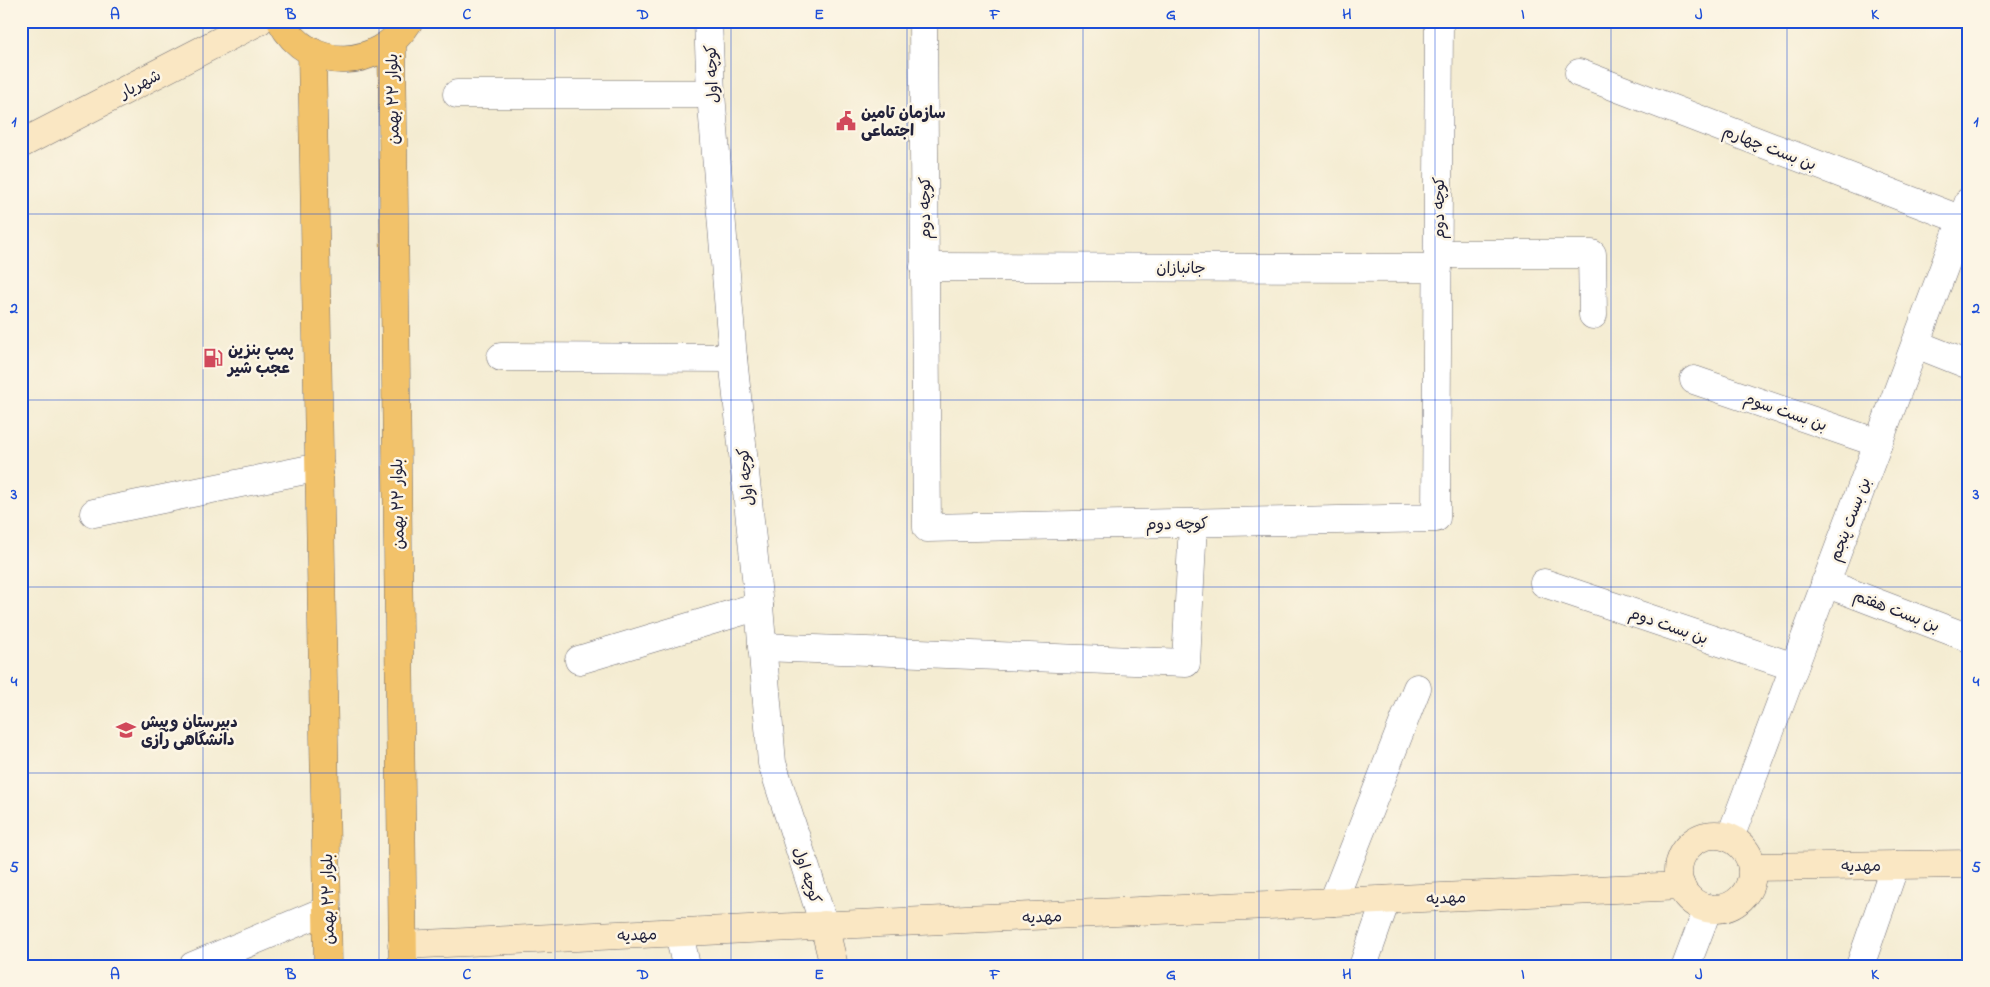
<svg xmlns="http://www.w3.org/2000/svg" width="1990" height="987" font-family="'Indie Flower','Playpen Sans Arabic',sans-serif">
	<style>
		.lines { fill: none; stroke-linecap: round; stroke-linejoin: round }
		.street-casing { stroke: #6c6970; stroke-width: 29 }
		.secondary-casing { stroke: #6c6970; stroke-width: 29 }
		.primary-casing { stroke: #6c6970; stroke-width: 29 }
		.street { stroke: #fff; stroke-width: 28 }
		.secondary { stroke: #fae7c3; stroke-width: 28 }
		.primary { stroke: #f2c26a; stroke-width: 28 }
		.grid { fill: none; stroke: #1d4ed8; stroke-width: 1; stroke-opacity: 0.55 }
		.labels { text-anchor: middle; stroke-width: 5; stroke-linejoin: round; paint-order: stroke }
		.street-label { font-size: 16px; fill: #22223b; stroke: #fcf5e5 }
		.poi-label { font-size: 16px; font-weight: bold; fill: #22223b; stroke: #fcf5e5; text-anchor: start }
		.neatline { fill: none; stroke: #1d4ed8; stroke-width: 2 }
		.grid-label { font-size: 16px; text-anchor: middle; font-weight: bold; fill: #1d4ed8 }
	</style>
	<rect width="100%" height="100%" fill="#fcf5e5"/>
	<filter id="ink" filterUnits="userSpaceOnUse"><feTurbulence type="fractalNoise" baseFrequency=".02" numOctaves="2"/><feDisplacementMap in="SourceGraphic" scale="10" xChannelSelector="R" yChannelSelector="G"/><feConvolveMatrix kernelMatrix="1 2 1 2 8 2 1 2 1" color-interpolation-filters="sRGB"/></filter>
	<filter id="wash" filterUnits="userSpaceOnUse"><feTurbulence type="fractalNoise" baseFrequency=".0096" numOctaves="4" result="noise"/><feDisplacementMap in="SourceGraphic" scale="20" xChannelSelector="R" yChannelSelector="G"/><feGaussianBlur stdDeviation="1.12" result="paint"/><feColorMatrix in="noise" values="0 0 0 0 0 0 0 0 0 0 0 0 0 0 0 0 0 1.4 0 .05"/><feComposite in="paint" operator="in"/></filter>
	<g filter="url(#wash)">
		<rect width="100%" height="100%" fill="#f4ecd2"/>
	</g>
	<g filter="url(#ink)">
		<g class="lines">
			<defs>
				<g id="street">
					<polyline points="708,21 711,94 733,358 759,606 772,763 824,925"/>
					<polyline points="923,21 927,528 1436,518 1439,21"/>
					<polyline points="1579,73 1962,220"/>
					<polyline points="457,94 711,94"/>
					<polyline points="1438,254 1592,254 1593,315"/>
					<polyline points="924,267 1438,268"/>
					<polyline points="1916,344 1969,365"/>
					<polyline points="501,357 733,358"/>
					<polyline points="1694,380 1878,443"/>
					<polyline points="94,513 320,467"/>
					<polyline points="1544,583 1794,667"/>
					<polyline points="1825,583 1969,638"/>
					<polyline points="762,647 1186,663 1193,523"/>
					<polyline points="579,660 759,606"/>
					<polyline points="1730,838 1969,201"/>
					<polyline points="1333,902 1417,688"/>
					<polyline points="679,932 686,966"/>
					<polyline points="193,966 327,910"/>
					<polyline points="1363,966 1386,900"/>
					<polyline points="1686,966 1708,908"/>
					<polyline points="1860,966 1895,865"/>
				</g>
				<g id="secondary">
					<polyline points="21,144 259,21"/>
					<circle cx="1715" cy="872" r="37"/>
					<polyline points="1752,867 1969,864"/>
					<polyline points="824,925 834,966"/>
					<polyline points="402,945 1681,886"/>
				</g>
				<g id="primary">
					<path d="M281,21c28,53 98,49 128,0"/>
					<polyline points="392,43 403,966"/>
					<polyline points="312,52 328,966"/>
				</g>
			</defs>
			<use href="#street" class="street-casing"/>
			<use href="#secondary" class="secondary-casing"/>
			<use href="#primary" class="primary-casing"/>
			<use href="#street" class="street"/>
			<use href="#secondary" class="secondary"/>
			<use href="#primary" class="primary"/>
		</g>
	</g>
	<path class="grid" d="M203,21v945M379,21v945M555,21v945M731,21v945M907,21v945M1083,21v945M1259,21v945M1435,21v945M1611,21v945M1787,21v945M21,214h1948M21,400h1948M21,587h1948M21,773h1948"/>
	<defs>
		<symbol id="civic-bare" viewBox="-9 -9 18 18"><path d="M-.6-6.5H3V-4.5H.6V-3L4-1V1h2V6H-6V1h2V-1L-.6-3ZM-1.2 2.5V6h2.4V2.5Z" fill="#d1495b" stroke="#fcf5e5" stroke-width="2.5" paint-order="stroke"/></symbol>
		<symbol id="fuel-bare" viewBox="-9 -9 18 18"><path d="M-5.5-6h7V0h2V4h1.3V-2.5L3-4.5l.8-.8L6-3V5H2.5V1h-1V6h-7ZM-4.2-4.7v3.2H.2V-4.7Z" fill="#d1495b" stroke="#fcf5e5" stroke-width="2.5" paint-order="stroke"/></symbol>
		<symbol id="school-bare" viewBox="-9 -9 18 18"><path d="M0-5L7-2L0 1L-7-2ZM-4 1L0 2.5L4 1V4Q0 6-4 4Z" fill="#d1495b" stroke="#fcf5e5" stroke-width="2.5" paint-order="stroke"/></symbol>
	</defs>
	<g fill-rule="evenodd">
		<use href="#civic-bare" x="832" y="107" width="28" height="28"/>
		<use href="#fuel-bare" x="199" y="344" width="28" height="28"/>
		<use href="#school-bare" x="112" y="716" width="28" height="28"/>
	</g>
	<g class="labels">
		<g class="street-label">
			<text transform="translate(711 74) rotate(-93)" y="6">کوچه اول</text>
			<text transform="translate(140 83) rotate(-27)" y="6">شهریار</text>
			<text transform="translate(392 99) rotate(-91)" y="6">بلوار ۲۲ بهمن</text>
			<text transform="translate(1770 147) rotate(21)" y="6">بن بست چهارم</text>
			<text transform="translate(924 208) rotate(-90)" y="6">کوچه دوم</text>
			<text transform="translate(1438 208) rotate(-90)" y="6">کوچه دوم</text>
			<text x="1181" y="273">جانبازان</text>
			<text transform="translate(1786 411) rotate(19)" y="6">بن بست سوم</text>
			<text transform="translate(745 477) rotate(-96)" y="6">کوچه اول</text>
			<text transform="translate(397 504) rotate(-91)" y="6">بلوار ۲۲ بهمن</text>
			<text transform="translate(1849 519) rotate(-69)" y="6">بن بست پنجم</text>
			<text transform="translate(1177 523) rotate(-1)" y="6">کوچه دوم</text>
			<text transform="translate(1897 610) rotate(21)" y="6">بن بست هفتم</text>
			<text transform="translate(1669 625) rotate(19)" y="6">بن بست دوم</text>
			<text transform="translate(1861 865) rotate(-1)" y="6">مهدیه</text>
			<text transform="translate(808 875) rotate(72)" y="6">کوچه اول</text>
			<text transform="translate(1446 897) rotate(-3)" y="6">مهدیه</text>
			<text transform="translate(327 899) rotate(-91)" y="6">بلوار ۲۲ بهمن</text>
			<text transform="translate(1042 916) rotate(-3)" y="6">مهدیه</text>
			<text transform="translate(637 934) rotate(-3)" y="6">مهدیه</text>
		</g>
		<g class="poi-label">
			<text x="861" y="118">سازمان تامین<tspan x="861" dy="18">اجتماعی</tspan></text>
			<text x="228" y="355">پمپ بنزین<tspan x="228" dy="18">عجب شیر</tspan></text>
			<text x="141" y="727">دبیرستان وپیش<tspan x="141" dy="18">دانشگاهی رازی</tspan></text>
		</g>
	</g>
	<rect width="1990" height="987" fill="none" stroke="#fcf5e5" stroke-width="55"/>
	<rect x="28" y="28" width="1934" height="932" class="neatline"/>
	<g class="grid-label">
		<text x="115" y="19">A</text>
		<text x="291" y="19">B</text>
		<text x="467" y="19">C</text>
		<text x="643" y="19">D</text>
		<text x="819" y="19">E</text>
		<text x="995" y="19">F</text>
		<text x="1171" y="19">G</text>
		<text x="1347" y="19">H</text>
		<text x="1523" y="19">I</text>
		<text x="1699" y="19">J</text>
		<text x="1875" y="19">K</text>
		<text x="14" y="126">1</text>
		<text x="1976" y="126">1</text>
		<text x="14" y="313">2</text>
		<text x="1976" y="313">2</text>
		<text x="14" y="499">3</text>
		<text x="1976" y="499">3</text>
		<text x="14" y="686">4</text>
		<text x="1976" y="686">4</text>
		<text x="14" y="872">5</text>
		<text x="1976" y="872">5</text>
		<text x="115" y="979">A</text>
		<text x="291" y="979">B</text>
		<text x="467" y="979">C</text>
		<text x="643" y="979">D</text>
		<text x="819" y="979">E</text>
		<text x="995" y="979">F</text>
		<text x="1171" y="979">G</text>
		<text x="1347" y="979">H</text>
		<text x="1523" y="979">I</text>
		<text x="1699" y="979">J</text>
		<text x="1875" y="979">K</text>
	</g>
</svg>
